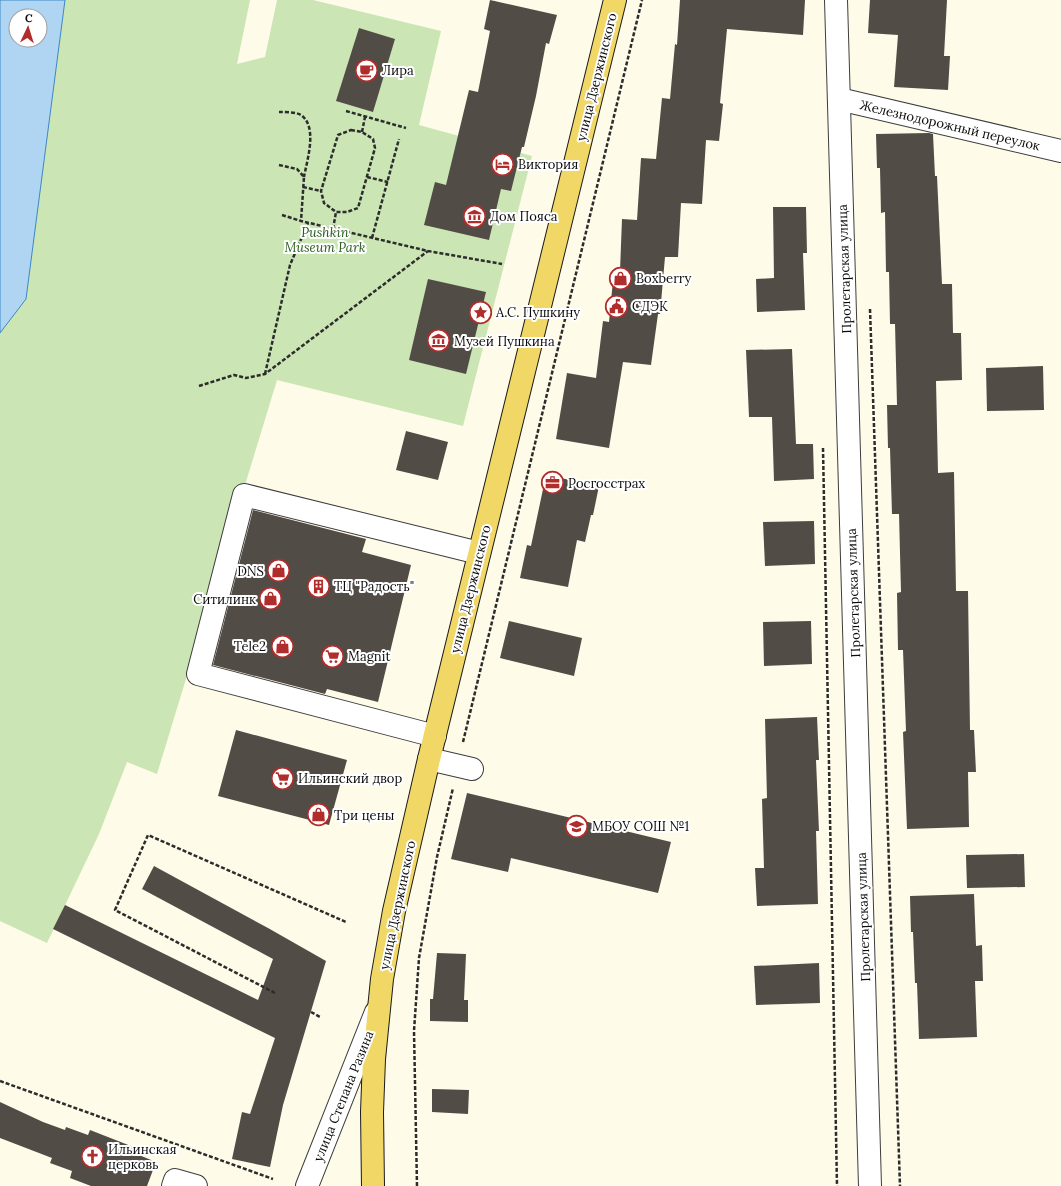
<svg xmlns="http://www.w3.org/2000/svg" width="1061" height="1186" font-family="Lora,serif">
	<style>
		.green { fill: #cbe5b5 }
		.water { fill: #b0d5f2; stroke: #3b86c5; fill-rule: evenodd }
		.building { fill: #524c47 }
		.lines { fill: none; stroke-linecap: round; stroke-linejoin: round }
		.minor-casing { stroke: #3d3d3d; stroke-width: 24 }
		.major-casing { stroke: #1b1b1b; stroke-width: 24 }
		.path { stroke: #2c2c2c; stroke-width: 2.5; stroke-dasharray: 4 2; stroke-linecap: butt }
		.minor { stroke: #fff; stroke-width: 22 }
		.major { stroke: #f1d765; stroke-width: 22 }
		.labels { text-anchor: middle; stroke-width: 4; stroke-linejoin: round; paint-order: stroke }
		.poi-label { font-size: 13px; fill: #0a0a0a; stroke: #fff; text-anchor: start }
		.street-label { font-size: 13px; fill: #0a0a0a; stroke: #fff }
		.park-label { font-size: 13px; font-style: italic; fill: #285c1f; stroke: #fff }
	</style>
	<rect width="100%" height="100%" fill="#fefbe8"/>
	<polygon class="green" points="65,0 250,0 237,64 265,57 277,0 313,0 441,31 419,125 532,156 463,426 277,380 157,774 127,762 99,834 47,943 0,921 0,333 26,299"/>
	<path class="water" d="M0,0h65l-39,299 -26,34zM16,16h24v24h-24z"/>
	<g class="building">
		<polygon points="490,0 557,15 549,44 546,43 536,96 524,147 522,147 511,191 501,189 489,240 424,225 435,182 446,185 469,90 478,92 490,31 484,29"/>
		<polygon points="680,0 805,0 803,35 727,29 720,103 723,104 719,141 706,140 702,204 681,203 678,257 665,257 660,314 658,314 651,365 623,362 609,448 556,439 567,373 596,378 603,321 609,322 614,270 620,271 622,219 637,220 641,158 656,159 662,98 670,99 675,44 677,45"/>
		<polygon points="870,0 947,0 944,56 950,56 948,90 894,87 898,35 868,33"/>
		<polygon points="359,28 395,39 373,112 336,101"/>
		<polygon points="929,133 933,134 935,176 937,176 942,284 952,284 953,333 961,333 962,380 936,381 938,473 954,472 956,591 968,591 970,730 974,730 976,772 968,772 969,827 907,829 903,732 906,731 903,650 898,650 897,593 901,592 899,514 892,514 890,448 888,448 887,405 897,405 895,324 890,324 889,272 886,272 885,212 881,213 880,168 877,168 876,134"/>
		<polygon points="773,207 806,207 807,253 803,253 805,310 757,312 756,279 774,278"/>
		<polygon points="428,279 486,292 466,374 409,360"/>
		<polygon points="792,349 796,444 813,444 814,479 774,481 772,417 749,417 746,350"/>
		<polygon points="1043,366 1044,410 987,411 986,368"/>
		<polygon points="406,431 448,442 438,480 396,470"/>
		<polygon points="546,475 599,486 593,515 591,515 585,542 577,540 568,587 520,578 527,545 531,546"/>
		<polygon points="253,510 366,539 362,552 411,565 378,702 327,689 325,694 213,665"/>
		<polygon points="814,521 815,564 765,566 763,522"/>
		<polygon points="509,621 582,638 574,676 500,658"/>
		<polygon points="811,621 812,664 764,666 763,622"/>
		<polygon points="817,717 819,760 816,760 819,831 816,831 818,904 757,906 755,868 764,868 762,799 767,798 765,719"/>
		<polygon points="236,730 347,760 329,825 218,796"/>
		<polygon points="467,793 671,842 658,893 511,858 508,872 451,859"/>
		<polygon points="1024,854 1025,887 967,888 966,855"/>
		<polygon points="154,866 268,928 326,961 283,1105 270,1167 232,1159 242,1112 250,1114 275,1038 53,929 65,905 258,1000 273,959 142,889"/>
		<polygon points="974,894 976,946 982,945 983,981 975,981 977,1037 919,1039 917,983 915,983 913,932 911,932 910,896"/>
		<polygon points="437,953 466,954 464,1000 468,1000 468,1022 430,1021 430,999 433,999"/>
		<polygon points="819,963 820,1003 756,1005 754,966"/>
		<polygon points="432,1089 469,1090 468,1114 432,1112"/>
		<polygon points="0,1102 43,1122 65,1130 66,1127 88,1135 90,1130 136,1148 134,1153 156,1162 147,1186 91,1186 70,1178 72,1171 50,1163 52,1158 0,1138"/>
	</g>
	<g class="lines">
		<defs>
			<g id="minor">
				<polyline points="836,0 870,1186"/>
				<polyline points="839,99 1061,151"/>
				<polyline points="435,736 198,674 244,495 479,553"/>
				<polyline points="429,759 472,769"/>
				<polyline points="173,1186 175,1180 196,1186"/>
				<polyline points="307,1186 376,1012"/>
			</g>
			<polyline id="major" points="373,1186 372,1112 374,1059 382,979 394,911 429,759 615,0"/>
		</defs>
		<use href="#minor" class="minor-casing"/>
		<use href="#major" class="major-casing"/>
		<g class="path">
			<polyline points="346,111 406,128"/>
			<path d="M279,112c7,0 17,0 22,3 17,12 6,45 3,62"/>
			<polygon points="351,130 362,132 373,139 375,148 358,208 347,212 336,212 324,203 321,191 338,135"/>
			<polyline points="362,132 365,117"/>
			<polyline points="279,165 297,169 304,177 301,221"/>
			<polyline points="367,177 388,182"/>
			<polyline points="303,187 321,191"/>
			<polyline points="282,215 301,221 428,251 502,264"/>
			<polyline points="333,229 336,212"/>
			<polyline points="372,238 399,139"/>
			<polyline points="870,309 900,1186"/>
			<polyline points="265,374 290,265 308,223"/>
			<polyline points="199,386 234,375 246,378 265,374 428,251"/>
			<polyline points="823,448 837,1186"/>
			<polyline points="463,742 642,0"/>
			<polyline points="275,993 115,910 148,835 346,922"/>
			<polyline points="311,1012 320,1017"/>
			<polyline points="0,1081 273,1179"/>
			<polyline points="417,1186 414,1031 419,958 437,857 453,788"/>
		</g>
		<use href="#minor" class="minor"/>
		<use href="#major" class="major"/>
	</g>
	<defs>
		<symbol id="cafe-ring" viewBox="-11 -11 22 22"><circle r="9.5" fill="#fff" stroke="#b02d2b" stroke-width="1.5"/><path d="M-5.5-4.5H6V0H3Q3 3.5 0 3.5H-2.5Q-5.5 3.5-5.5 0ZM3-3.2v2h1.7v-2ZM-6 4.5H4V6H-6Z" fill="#b02d2b"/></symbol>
		<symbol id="hotel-ring" viewBox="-11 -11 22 22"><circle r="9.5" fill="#fff" stroke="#b02d2b" stroke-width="1.5"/><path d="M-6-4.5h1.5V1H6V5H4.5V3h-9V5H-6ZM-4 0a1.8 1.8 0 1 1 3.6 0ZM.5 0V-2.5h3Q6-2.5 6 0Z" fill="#b02d2b"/></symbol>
		<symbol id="museum-ring" viewBox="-11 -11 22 22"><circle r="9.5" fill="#fff" stroke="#b02d2b" stroke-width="1.5"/><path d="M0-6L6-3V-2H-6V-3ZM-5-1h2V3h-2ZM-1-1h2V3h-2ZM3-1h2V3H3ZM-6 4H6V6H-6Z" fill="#b02d2b"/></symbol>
		<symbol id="shop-ring" viewBox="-11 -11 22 22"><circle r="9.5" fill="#fff" stroke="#b02d2b" stroke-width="1.5"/><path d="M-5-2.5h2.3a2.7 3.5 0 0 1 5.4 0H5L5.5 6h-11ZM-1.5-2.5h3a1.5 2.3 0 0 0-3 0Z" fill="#b02d2b"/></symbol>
		<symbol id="civic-ring" viewBox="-11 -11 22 22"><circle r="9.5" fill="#fff" stroke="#b02d2b" stroke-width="1.5"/><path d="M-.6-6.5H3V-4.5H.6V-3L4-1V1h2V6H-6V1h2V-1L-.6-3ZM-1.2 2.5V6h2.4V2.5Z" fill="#b02d2b"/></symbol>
		<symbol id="sight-ring" viewBox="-11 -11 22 22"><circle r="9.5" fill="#fff" stroke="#b02d2b" stroke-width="1.5"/><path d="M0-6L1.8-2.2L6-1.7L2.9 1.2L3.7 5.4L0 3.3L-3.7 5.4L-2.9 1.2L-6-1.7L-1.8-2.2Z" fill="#b02d2b"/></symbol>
		<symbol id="office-ring" viewBox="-11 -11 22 22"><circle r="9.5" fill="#fff" stroke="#b02d2b" stroke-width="1.5"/><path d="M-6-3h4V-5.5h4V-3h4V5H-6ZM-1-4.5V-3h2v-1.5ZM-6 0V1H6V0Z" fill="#b02d2b"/></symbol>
		<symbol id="building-ring" viewBox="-11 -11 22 22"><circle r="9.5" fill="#fff" stroke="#b02d2b" stroke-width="1.5"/><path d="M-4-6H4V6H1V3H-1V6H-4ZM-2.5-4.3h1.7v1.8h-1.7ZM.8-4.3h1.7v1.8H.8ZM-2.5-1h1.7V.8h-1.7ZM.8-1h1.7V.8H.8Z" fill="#b02d2b"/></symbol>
		<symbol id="supermarket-ring" viewBox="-11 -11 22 22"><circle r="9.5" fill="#fff" stroke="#b02d2b" stroke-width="1.5"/><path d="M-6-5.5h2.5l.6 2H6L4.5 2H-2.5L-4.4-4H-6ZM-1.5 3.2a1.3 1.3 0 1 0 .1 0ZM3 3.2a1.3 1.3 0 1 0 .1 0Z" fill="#b02d2b"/></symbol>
		<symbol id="school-ring" viewBox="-11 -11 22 22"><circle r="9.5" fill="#fff" stroke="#b02d2b" stroke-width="1.5"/><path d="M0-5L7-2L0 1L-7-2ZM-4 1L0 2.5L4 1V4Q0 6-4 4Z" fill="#b02d2b"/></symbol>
		<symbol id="church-ring" viewBox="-11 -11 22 22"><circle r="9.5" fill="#fff" stroke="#b02d2b" stroke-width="1.5"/><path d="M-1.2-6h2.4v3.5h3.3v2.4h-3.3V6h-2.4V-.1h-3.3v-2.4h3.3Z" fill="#b02d2b"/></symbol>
	</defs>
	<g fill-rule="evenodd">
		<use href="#cafe-ring" x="354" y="58" width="25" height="25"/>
		<use href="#hotel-ring" x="490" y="152" width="25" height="25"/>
		<use href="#museum-ring" x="462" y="204" width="25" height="25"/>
		<use href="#shop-ring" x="608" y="266" width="25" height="25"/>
		<use href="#civic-ring" x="604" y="294" width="25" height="25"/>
		<use href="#sight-ring" x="468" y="300" width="25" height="25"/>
		<use href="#museum-ring" x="426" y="328" width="25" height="25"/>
		<use href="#office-ring" x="540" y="470" width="25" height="25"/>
		<use href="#shop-ring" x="266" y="558" width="25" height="25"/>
		<use href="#building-ring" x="306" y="574" width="25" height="25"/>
		<use href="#shop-ring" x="258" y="586" width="25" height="25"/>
		<use href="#shop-ring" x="270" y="634" width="25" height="25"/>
		<use href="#supermarket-ring" x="320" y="644" width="25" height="25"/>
		<use href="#supermarket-ring" x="270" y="766" width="25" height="25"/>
		<use href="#shop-ring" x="306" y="802" width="25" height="25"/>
		<use href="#school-ring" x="564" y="814" width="25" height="25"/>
		<use href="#church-ring" x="80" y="1144" width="25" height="25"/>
	</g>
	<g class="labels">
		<g class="poi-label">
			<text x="382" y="75">Лира</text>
			<text x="518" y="169">Виктория</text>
			<text x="490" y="221">Дом Пояса</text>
			<text x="636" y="283">Boxberry</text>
			<text x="632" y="311">СДЭК</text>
			<text x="496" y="317">А.С. Пушкину</text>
			<text x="454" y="346">Музей Пушкина</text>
			<text x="568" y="488">Росгосстрах</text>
			<text x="264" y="576" text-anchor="end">DNS</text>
			<text x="334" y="591">ТЦ "Радость"</text>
			<text x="256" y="604" text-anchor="end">Ситилинк</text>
			<text x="266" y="651" text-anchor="end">Tele2</text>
			<text x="348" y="661">Magnit</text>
			<text x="298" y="783">Ильинский двор</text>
			<text x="334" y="820">Три цены</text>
			<text x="592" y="831">МБОУ СОШ №1</text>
			<text x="108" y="1154">Ильинская<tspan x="108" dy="15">церковь</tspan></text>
		</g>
		<g class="street-label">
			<text transform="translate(596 77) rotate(-76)" y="5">улица Дзержинского</text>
			<text transform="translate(950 125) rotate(13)" y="5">Железнодорожный переулок</text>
			<text transform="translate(844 269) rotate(-92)" y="5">Пролетарская улица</text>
			<text transform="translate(470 589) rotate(-76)" y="5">улица Дзержинского</text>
			<text transform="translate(853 593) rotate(-92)" y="5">Пролетарская улица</text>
			<text transform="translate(397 905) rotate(-78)" y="5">улица Дзержинского</text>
			<text transform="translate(863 917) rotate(-92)" y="5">Пролетарская улица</text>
			<text transform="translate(343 1096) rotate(-68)" y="5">улица Степана Разина</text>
		</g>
		<g class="park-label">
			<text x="325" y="237">Pushkin<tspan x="325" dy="15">Museum Park</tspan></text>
		</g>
	</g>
	<g transform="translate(28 28) rotate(4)"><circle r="19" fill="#ffffff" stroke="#9d9d9d"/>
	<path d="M0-3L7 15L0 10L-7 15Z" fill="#b02d2b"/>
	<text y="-6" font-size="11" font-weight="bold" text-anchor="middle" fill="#0a0a0a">С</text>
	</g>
</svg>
